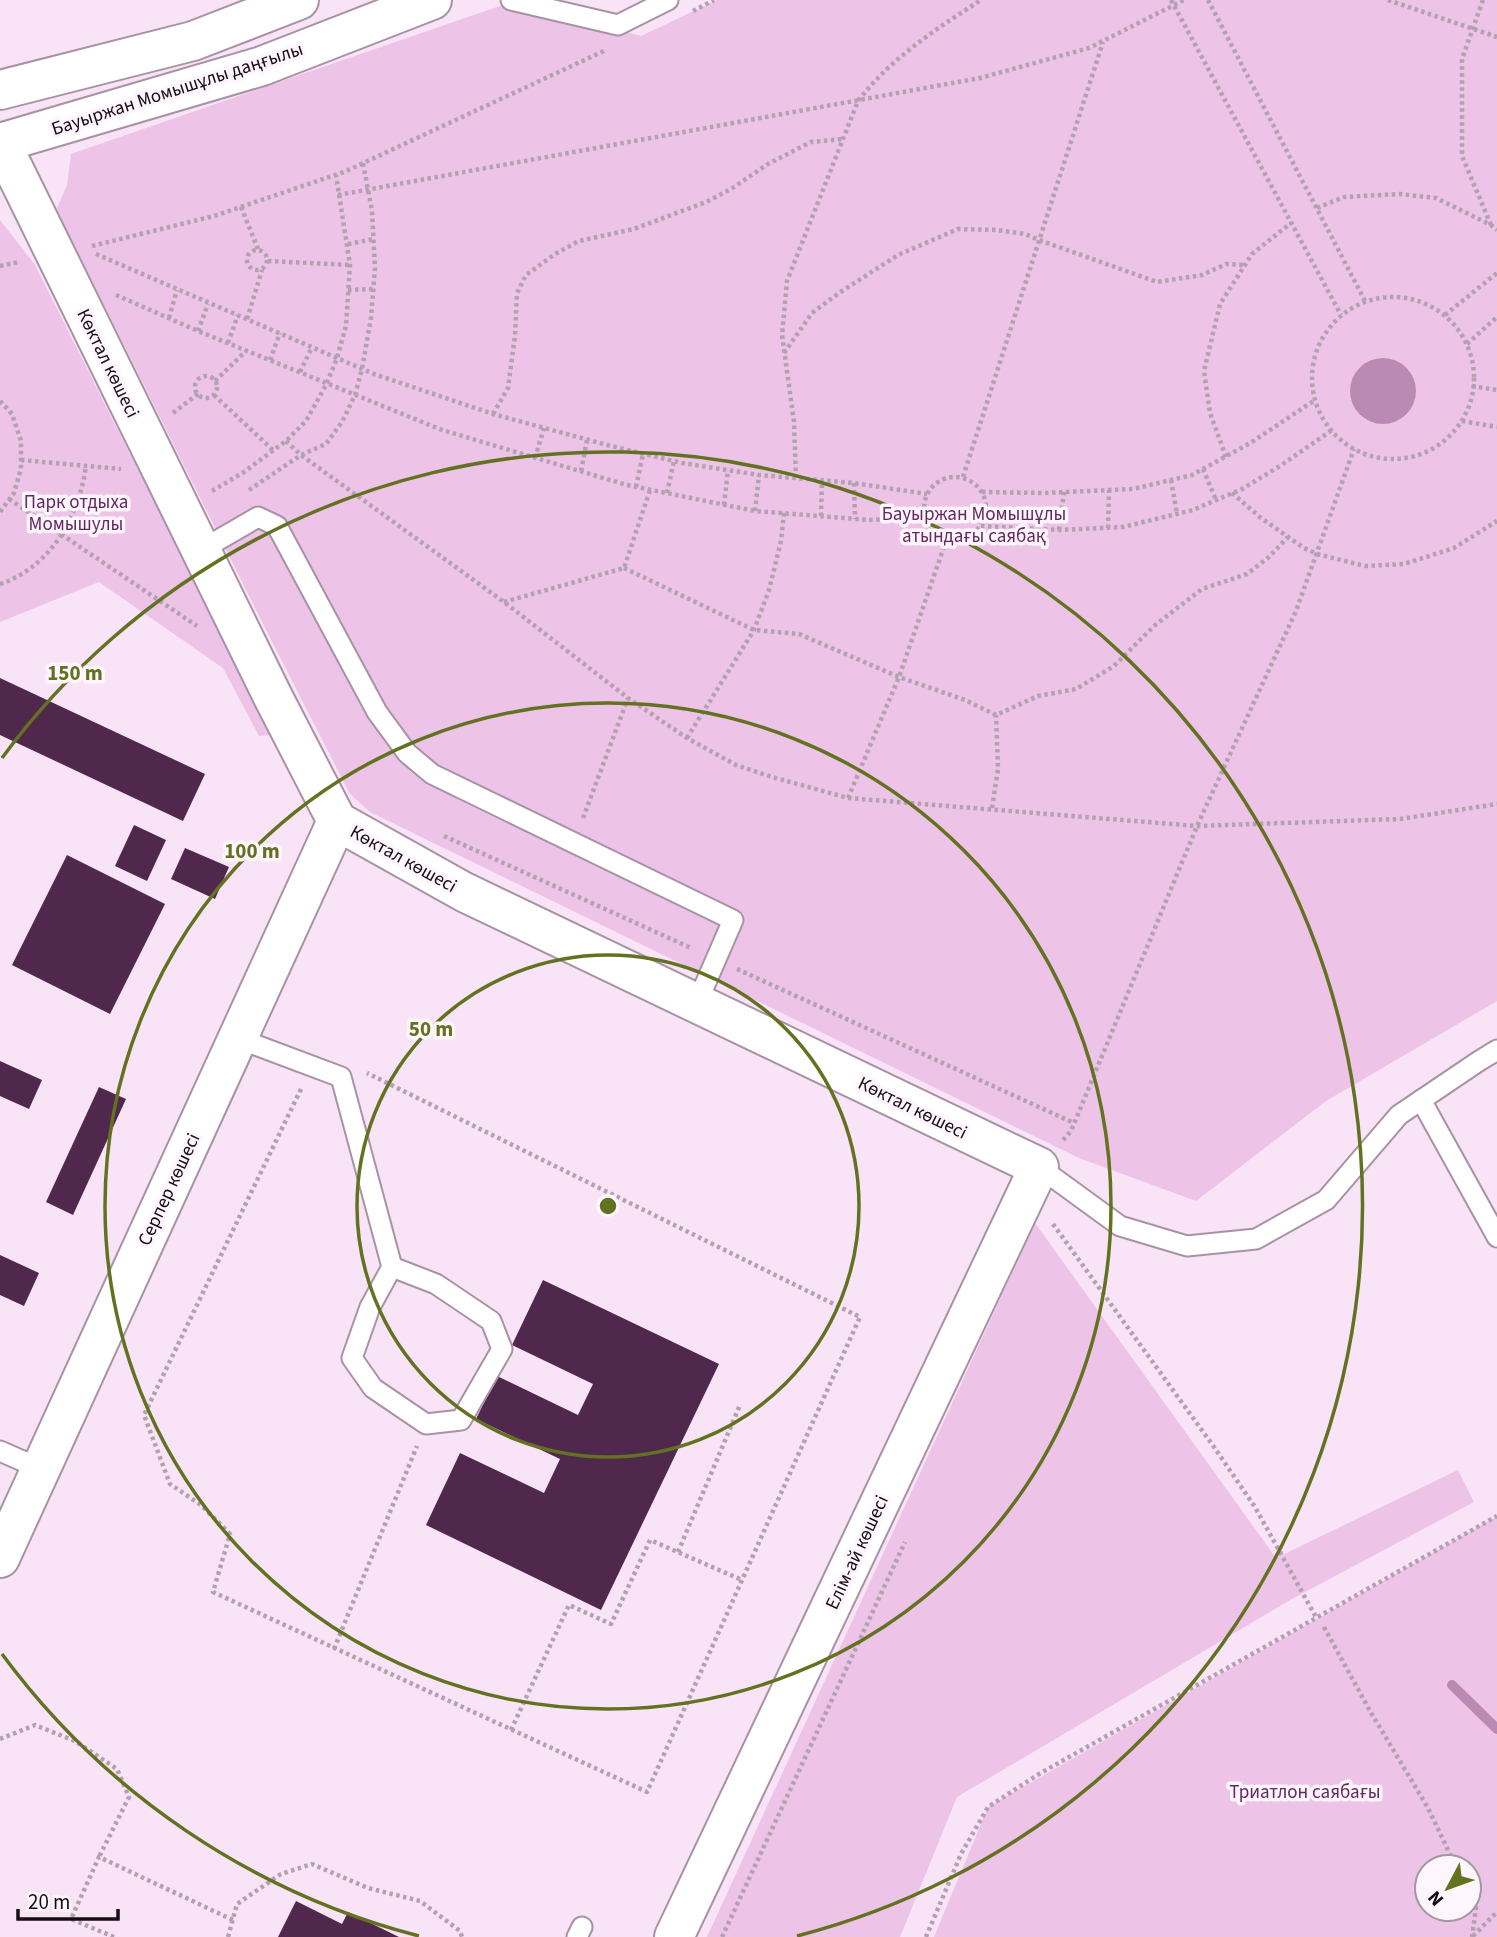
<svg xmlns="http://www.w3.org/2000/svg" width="1497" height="1937" font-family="'Source Sans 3',sans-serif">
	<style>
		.green { fill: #edc3e8; fill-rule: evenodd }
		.water { fill: #ba8ab5 }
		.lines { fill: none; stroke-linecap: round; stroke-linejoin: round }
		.stream { stroke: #ba8ab5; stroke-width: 10 }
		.building { fill: #50284d }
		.lane-casing { stroke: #a793a4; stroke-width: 23 }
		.street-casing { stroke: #a793a4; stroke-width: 42 }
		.secondary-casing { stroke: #a793a4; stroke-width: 42 }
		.path { stroke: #b3a1b0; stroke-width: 4.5; stroke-dasharray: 3.5 3.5; stroke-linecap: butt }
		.lane { stroke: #fff; stroke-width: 19 }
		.street { stroke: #fff; stroke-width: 38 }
		.secondary { stroke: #fff; stroke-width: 38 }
		.ring { fill: none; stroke: #627220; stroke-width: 3.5 }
		.labels { text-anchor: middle; stroke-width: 7; stroke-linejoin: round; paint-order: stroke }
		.street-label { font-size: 19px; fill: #150d14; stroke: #fef5fd }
		.park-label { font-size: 19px; fill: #632960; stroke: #fef5fd }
		.centre { fill: #627220; stroke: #fef5fd; stroke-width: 3.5 }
		.ring-label { font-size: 21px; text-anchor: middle; font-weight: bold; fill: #627220; stroke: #fef5fd; stroke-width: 7; stroke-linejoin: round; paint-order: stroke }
	</style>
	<rect width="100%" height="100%" fill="#f9e3f6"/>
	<g class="green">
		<polygon points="717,0 1497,0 1497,1001 1326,1101 1196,1201 1079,1158 370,812 350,794 268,634 72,241 66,242 57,208 67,185 71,154 514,1 641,36"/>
		<polygon points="0,220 35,265 141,476 143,477 270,735 259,736 223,668 99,582 0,622"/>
		<polygon points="1035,1223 1276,1558 1458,1470 1474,1502 1292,1599 957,1797 900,1937 707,1937"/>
		<path d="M1497,1516v421h-563l54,-130zM1427,1867h42v42h-42z"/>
	</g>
	<circle class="water" cx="1383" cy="391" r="33"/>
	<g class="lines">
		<polyline class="stream" points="1452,1685 1497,1729"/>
	</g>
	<g class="building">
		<polygon points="0,678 205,774 183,821 0,735"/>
		<polygon points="134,825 166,840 147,881 115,866"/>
		<polygon points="185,848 229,867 215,899 171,879"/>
		<polygon points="67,855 165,904 110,1014 12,965"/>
		<polygon points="0,1061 42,1080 29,1109 0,1096"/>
		<polygon points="99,1087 126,1099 73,1215 46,1202"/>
		<polygon points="0,1255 39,1273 24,1306 0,1295"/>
		<polygon points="543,1280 719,1364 601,1610 426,1525 460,1453 544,1493 560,1459 476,1419 497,1376 578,1415 593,1384 512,1345"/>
		<polygon points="296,1901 342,1924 348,1912 399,1937 278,1937"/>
	</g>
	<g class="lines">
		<defs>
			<g id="lane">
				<polyline points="511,0 618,25 668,0"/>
				<polyline points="201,550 258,517 277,526 377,712 407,753 432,774 733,920 697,1003"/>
				<polyline points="237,1038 341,1077 392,1267 370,1307 352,1358 373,1388 426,1424 461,1420 502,1349 491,1321 436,1284 392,1267"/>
				<polyline points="1421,1100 1497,1237"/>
				<polyline points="1039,1167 1120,1226 1187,1246 1256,1239 1326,1200 1399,1115 1479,1061 1497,1050"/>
				<polyline points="0,1451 41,1469"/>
				<polyline points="577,1937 582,1927"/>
			</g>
			<g id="street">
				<polyline points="1,143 273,697 337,821 464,892 1039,1167 674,1937"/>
				<polyline points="0,1558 337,821"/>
			</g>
			<g id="secondary">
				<polyline points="0,90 193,41 299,0"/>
				<polyline points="0,143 262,66 432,0"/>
			</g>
		</defs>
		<use href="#lane" class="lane-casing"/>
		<use href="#street" class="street-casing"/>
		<use href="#secondary" class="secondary-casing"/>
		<g class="path">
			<polyline points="1171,0 1341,315"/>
			<polyline points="1208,0 1365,301"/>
			<polyline points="1388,0 1497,37"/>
			<polyline points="1483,0 1462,59 1462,156 1491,225"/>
			<polyline points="693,11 714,0"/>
			<polyline points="338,195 980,78 1089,48 1184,0"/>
			<polyline points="241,207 258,249"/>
			<polyline points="1317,208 1344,197 1400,194 1436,198 1491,225 1497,230"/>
			<polyline points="348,244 374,239"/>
			<polyline points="92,246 214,216 344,172 606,50"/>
			<circle cx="257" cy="260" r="10"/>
			<polyline points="96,254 374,374 493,414 611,446 682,463 759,475 854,483 927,494"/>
			<polyline points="268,261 350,265"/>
			<polyline points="0,266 19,262"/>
			<polyline points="348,290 373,289"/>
			<polyline points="116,295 198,331 442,430 627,485 755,511 869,520 925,517"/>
			<circle cx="1393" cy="378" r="81"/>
			<polyline points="1445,315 1497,273"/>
			<polyline points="169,318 177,290"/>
			<polyline points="247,319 262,270"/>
			<polyline points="198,331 208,304"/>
			<polyline points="228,343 238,315"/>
			<polyline points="1467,344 1497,317"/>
			<polyline points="784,353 812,313 839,293 898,255 958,229 997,230 1025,234 1039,240 1157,282 1202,275 1226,264 1245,265"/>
			<polyline points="270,360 280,333"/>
			<polyline points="300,372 312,347"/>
			<circle cx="206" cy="387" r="11"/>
			<polyline points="215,381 246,351"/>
			<polyline points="1472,386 1497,390"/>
			<polyline points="214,395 274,451"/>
			<polyline points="0,401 12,414 21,441 21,469 14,493 0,512"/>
			<polyline points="173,413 198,394"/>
			<polyline points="493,414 508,388 515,336 517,293 526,275 555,254 579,241 634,229 706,202 731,189 768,164 811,142 843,139"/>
			<polyline points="1462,421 1497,427"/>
			<polyline points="286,441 301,455 504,602 628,698 687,738 736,765 772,777 848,798 1197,826 1400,819 1497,804"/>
			<polyline points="1226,457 1210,413 1204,371 1220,304 1252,254 1291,223"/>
			<polyline points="535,458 544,428"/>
			<polyline points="21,460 121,469"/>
			<polyline points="1203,469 1216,500"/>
			<polyline points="581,471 587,440"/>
			<circle cx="955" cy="508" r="31"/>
			<polyline points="963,477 1103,42"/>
			<path d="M796,478l-2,-56 -12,-87 5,-54 71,-180c33,-43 78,-72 123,-101"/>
			<polyline points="1171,480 1177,514"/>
			<polyline points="854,483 855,519"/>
			<polyline points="636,487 643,454"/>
			<polyline points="249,490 301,455 326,444 342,422 355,395 362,369 371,318 375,268 372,211 363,163"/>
			<polyline points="212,491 244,472 286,441 306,421 327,383 337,358 346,326 350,265 336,175"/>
			<polyline points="982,492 1043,493 1133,489 1192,475 1252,442 1315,400"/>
			<polyline points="667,493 674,461"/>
			<polyline points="1232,493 1261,518 1304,548 1317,554 1365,566 1404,564 1454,548 1497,521"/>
			<polyline points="9,499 197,626"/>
			<polyline points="724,505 728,470"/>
			<polyline points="755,511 759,475"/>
			<polyline points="821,516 822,480"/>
			<polyline points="981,526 1059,530 1123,527 1193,510 1242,489 1280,466 1332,430"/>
			<polyline points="1108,528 1109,490"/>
			<polyline points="1059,530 1064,492"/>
			<polyline points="624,568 754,630 799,634 899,677 965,700 996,715 1038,696 1076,689 1114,666 1154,626 1202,589 1247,574 1269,557 1288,537"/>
			<path d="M0,584c51,-17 79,-68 86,-118"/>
			<polyline points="504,602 624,568 650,490"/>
			<polyline points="687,738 754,630 769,590 781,541 784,513"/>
			<polyline points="848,798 899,677 947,538"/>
			<polyline points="992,808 998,769 996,715"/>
			<polyline points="583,818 628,698"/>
			<polyline points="444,836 691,948"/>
			<polyline points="737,969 1074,1123"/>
			<polyline points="301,1089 144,1415 170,1484 201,1505 230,1534 213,1592 647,1792 860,1317 367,1073"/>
			<polyline points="1063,1140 1071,1131 1197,826 1296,611 1354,449"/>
			<polyline points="1053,1224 1214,1447 1255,1507 1317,1619"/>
			<polyline points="678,1552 740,1405"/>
			<polyline points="1324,1627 1370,1711 1428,1808 1456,1867"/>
			<polyline points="334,1649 417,1446"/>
			<polyline points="511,1730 569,1605 611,1624 650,1540 742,1580"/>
			<polyline points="0,1739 35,1725 75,1741 117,1769 129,1797 99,1857"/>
			<polyline points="1469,1894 1476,1908 1472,1937"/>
			<polyline points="1473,1936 1497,1912"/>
			<polyline points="114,1937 71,1919 99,1857 233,1920"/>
			<polyline points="228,1937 237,1904 281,1874 312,1864 368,1888 420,1901 460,1931 462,1937"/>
			<polyline points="722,1937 905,1542"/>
			<polyline points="926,1937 961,1854 988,1807 1039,1774 1497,1516"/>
		</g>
		<use href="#lane" class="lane"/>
		<use href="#street" class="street"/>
		<use href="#secondary" class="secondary"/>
	</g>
	<g class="ring">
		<circle cx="608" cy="1206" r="251"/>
		<circle cx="608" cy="1206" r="503"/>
		<path d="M419 1936A754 754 0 0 1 2 1654M2 758A754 754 0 1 1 797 1936"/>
	</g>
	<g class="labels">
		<g class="street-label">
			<text transform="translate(177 88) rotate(-18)" y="7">Бауыржан Момышұлы даңғылы</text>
			<text transform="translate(109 363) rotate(64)" y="7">Көктал көшесі</text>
			<text transform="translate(404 858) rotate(29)" y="7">Көктал көшесі</text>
			<text transform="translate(913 1107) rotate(26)" y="7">Көктал көшесі</text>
			<text transform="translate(168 1189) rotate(-65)" y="7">Серпер көшесі</text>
			<text transform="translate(856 1552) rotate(-65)" y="7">Елім-ай көшесі</text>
		</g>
		<g class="park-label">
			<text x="76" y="508">Парк отдыха<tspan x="76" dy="22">Момышулы</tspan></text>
			<text x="974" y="520">Бауыржан Момышұлы<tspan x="974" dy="22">атындағы саябақ</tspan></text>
			<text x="1305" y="1798">Триатлон саябағы</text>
		</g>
	</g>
	<circle cx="608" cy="1206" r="10" class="centre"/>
	<g class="ring-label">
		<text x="75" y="680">150 m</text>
		<text x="252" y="858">100 m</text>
		<text x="431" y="1036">50 m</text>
	</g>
	<g transform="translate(1448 1888) rotate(229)"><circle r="33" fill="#fef5fd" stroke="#a198a0" stroke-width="2"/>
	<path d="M0-5L12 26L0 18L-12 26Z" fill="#627220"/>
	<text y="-10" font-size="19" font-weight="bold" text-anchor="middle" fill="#150d14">N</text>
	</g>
	<path d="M18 1909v10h100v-10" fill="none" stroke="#150d14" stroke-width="3.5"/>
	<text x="28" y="1909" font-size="21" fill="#150d14" stroke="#fef5fd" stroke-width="5" paint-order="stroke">20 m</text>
</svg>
